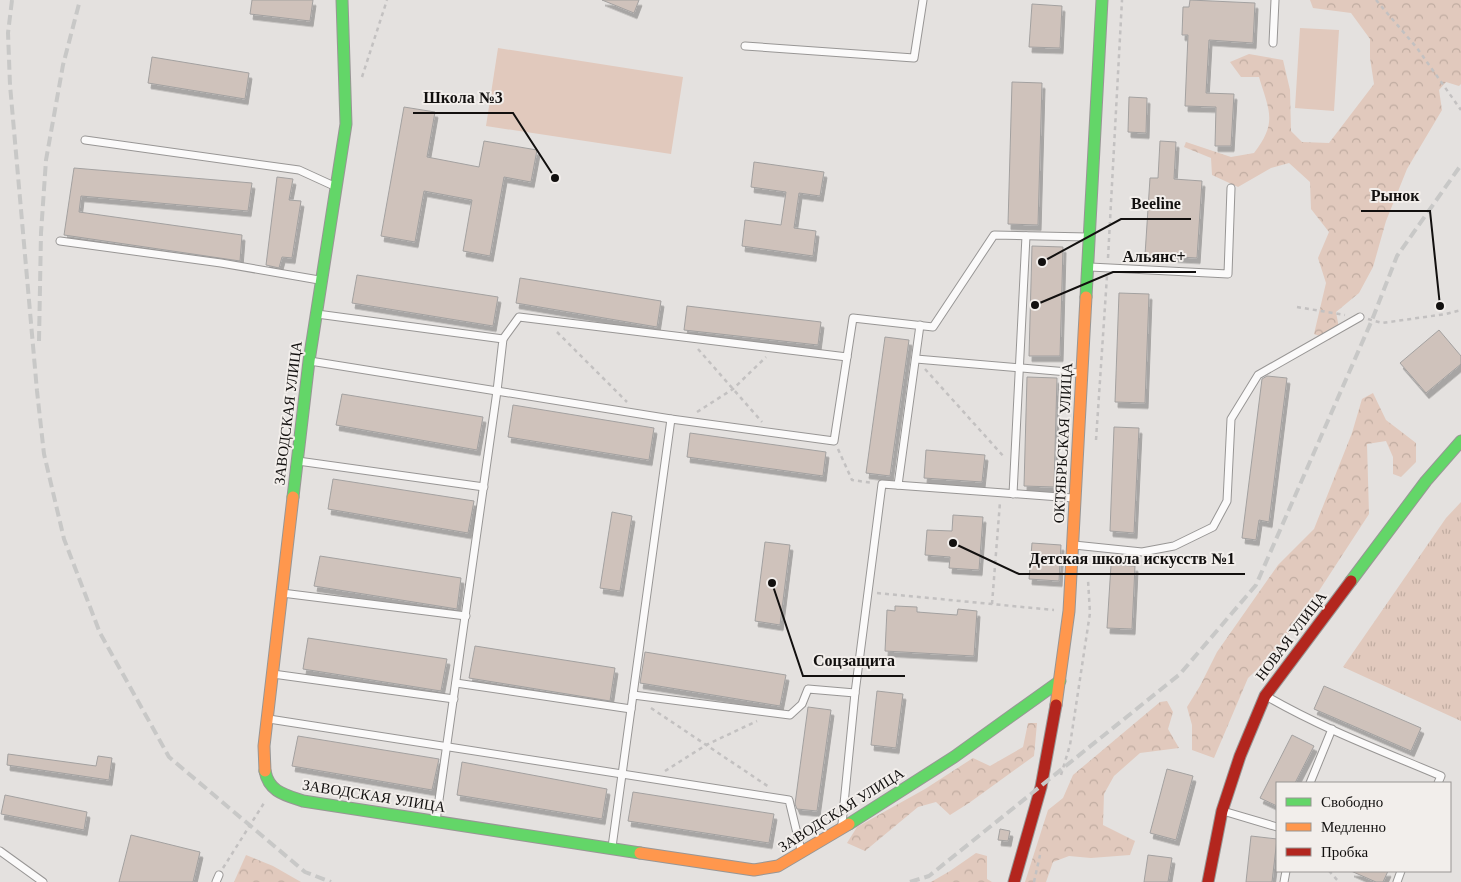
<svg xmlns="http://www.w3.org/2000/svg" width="1461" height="882" font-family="'Times New Roman',serif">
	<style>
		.grass { fill: url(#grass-tufts) }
		.forest { fill: url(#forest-crowns) }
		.pitch { fill: #e1c9bd }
		.building { fill: #cfc2bb; stroke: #a3a1a0; filter: url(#shadow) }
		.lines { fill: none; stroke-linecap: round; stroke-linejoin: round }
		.lane-casing { stroke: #989695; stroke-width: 9 }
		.fast-casing { stroke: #989695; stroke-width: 13 }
		.slow-casing { stroke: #989695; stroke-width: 13 }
		.jam-casing { stroke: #989695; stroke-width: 13 }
		.path { stroke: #c3c1c1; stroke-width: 2.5; stroke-dasharray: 4 4; stroke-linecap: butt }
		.lane { stroke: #fbfafa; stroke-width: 7 }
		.fast { stroke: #63d668; stroke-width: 11 }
		.slow { stroke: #ff974d; stroke-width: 11 }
		.jam { stroke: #b3261e; stroke-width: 11 }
		.rail { stroke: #c8c8c7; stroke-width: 4; stroke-dasharray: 10 5; stroke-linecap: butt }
		.labels { text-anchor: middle; stroke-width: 4; stroke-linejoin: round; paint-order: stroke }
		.street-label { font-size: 15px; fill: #12100f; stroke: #f2eeeb }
		.leader { fill: none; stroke: #12100f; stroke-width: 2 }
		.callout-dot { fill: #12100f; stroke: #f2eeeb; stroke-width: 2 }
		.callout-label { font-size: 16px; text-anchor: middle; font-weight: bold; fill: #12100f; stroke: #f2eeeb; stroke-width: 4; stroke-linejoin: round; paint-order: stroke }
	</style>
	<defs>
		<pattern id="grass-tufts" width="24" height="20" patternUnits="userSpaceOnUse" patternTransform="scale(1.25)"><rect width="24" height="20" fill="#e1c9bd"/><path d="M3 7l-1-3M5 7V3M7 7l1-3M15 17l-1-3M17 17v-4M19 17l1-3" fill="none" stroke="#c0aca1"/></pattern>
		<pattern id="forest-crowns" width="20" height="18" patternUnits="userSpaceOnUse" patternTransform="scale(1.25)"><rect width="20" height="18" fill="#e1c9bd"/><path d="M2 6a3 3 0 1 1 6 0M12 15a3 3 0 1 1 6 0" fill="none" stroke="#c0aca1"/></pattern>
		<filter id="shadow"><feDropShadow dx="3" dy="5.5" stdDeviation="0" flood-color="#0004"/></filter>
	</defs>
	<rect width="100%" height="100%" fill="#e4e1df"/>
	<polygon class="grass" points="1461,502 1461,721 1343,667 1446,518"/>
	<g class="forest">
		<path d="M1310,0h151v84l-2,2 -13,-4 -7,8 3,20 -35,59 -21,52 -13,46 -14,26 -23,19 3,16 -9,12 -16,-6 12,-51 -8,-25 11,-26 -18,-23 -1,-27 -21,-19 -18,5 -33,19 -26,-12 -1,-17 -27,-11 2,-5 45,15 23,-4c24,-31 15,-42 5,-76h-18l-11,-15 19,-8 34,6 7,30 1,41 11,11 27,1 45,-59 -4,-26v-19l-19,-26 -38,-5z"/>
		<polygon points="1373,393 1386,420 1416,443 1416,462 1401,477 1393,474 1393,457 1386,441 1367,444 1369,514 1300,620 1273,654 1248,678 1214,758 1192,750 1192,725 1187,707 1200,686 1217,652 1278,565 1314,529 1352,433 1362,399"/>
		<polygon points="1167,701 1173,712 1168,729 1179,748 1140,753 1114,776 1104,794 1103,825 1135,841 1130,855 1091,858 1069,856 1053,862 1046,882 1025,882 1048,810 1063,798 1073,775 1160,702"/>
		<polygon points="1028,723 1037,723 1034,756 969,803 950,815 936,802 918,807 865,851 847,843 857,827 925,789 973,758 990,766 1023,747"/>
		<polygon points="976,853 987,856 987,879 992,882 931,882 950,871"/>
		<polygon points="246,855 273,866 301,882 234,882"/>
	</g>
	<g class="pitch">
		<polygon points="1300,28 1339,30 1334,111 1295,108"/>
		<polygon points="498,48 683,77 671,154 486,126"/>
	</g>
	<g class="building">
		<polygon points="252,0 313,0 310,21 250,14"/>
		<polygon points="602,0 639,0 634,13"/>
		<polygon points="1190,0 1255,3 1253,43 1209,40 1206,93 1234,94 1231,146 1215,146 1216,107 1185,106 1188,35 1182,35 1183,7 1189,7"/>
		<polygon points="1032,4 1062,6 1060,48 1029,47"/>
		<polygon points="152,57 249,73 245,99 148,83"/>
		<polygon points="1012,82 1042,83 1038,225 1008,224"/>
		<polygon points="1129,97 1147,98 1146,133 1128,132"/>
		<polygon points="404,107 435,112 427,157 479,167 484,141 537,150 531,182 504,177 490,256 463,251 472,200 424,191 415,242 381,236"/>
		<polygon points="1160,141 1176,142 1174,179 1202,181 1197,258 1145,255 1150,178 1158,178"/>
		<polygon points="754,162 824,172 820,196 799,193 794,228 816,231 813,256 742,246 745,220 781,225 786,192 751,187"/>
		<polygon points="74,168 252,183 248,211 81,196 79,212 242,235 240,261 64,235"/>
		<polygon points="277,177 293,179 289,200 301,201 292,258 282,257 279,268 266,265"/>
		<polygon points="1032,246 1063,247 1060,356 1029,356"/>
		<polygon points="357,275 498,297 493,326 352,303"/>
		<polygon points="520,278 661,301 657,327 516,303"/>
		<polygon points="1119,293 1149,294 1145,403 1115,402"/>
		<polygon points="687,306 821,322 818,345 684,330"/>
		<polygon points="1439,330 1461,356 1461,364 1426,393 1400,363"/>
		<polygon points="885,337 909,340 890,476 866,473"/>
		<polygon points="1267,376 1287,378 1269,522 1259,520 1256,540 1242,538 1262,379"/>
		<polygon points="1027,377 1057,378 1054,487 1024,486"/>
		<polygon points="342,394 483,417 477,450 336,425"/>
		<polygon points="513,405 654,428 649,460 508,437"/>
		<polygon points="1114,427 1139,428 1134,533 1110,531"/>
		<polygon points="690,433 826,452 823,476 687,457"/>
		<polygon points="926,450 985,455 982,482 924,478"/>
		<polygon points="333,479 474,501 468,533 328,509"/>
		<polygon points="612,512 632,516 620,591 600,588"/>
		<polygon points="953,515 983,517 979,570 949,568 950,557 925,555 927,530 952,531"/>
		<polygon points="765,542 790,545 780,625 755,621"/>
		<polygon points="1032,543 1061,545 1059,581 1029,579"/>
		<polygon points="320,556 461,578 457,609 314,586"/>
		<polygon points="1111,565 1135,566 1132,629 1107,628"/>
		<polygon points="895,606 917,607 917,612 957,615 958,609 977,611 974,656 885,651 887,610 895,611"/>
		<polygon points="308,638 447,659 441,691 303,669"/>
		<polygon points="475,646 615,668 610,701 469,678"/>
		<polygon points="645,652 786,675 780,706 640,683"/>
		<polygon points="1324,686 1421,728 1411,751 1314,709"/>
		<polygon points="877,691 903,694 896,748 871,745"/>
		<polygon points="808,707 831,710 817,811 797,809 795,804"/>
		<polygon points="1292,735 1314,746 1295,783 1277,783 1277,806 1260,798"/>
		<polygon points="298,736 439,759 432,790 292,766"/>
		<polygon points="8,754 96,766 98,756 112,758 109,780 7,765"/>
		<polygon points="462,762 607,789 602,819 457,795"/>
		<polygon points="1167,769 1193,776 1176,840 1150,833"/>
		<polygon points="633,792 774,814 769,843 628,821"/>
		<polygon points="5,795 87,812 84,830 1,814"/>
		<polygon points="1000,829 1010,831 1008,841 998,840"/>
		<polygon points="131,835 200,852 193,882 119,882"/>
		<polygon points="1251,836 1277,839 1272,882 1246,882"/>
		<polygon points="1148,855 1172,858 1168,882 1144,882"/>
		<polygon points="1351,871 1388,871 1383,882 1376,882"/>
	</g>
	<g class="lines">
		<defs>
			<g id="lane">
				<polyline points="1273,43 1275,0"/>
				<polyline points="745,46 914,58 923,0"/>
				<polyline points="85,140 299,170 334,186"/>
				<polyline points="60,241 221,263 319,280"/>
				<polyline points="1090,267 1228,274 1231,188"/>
				<polyline points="317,314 503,339 497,391 436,821"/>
				<polyline points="503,339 519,317 847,357"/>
				<polyline points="916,359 1079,373"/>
				<polyline points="310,361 671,419 834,441 853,318 933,327 994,235 1088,237"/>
				<polyline points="298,461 484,487"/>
				<polyline points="898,485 920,325"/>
				<polyline points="1013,494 1026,236"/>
				<polyline points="1074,545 1142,552 1174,546 1213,527 1227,501 1231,419 1258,375 1360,317"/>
				<polyline points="282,593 466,616"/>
				<polyline points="273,674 454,699"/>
				<polyline points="456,683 631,709"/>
				<polyline points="633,695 790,715 802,704 808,689 855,693"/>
				<path d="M1266,696c55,32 116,55 175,80l-3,7"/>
				<polyline points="269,719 789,800 801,850"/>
				<polyline points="1310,783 1332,729"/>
				<polyline points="1223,811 1277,827"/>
				<polyline points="842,824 855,693 882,484 1073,498"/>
				<polyline points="612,847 671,419"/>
				<polyline points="0,851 43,882"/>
				<polyline points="216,882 219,875"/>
				<polyline points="1284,882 1286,871"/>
				<polyline points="1397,882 1401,871"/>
			</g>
			<g id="fast">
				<polyline points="1086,297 1102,0"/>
				<polyline points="293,497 309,361 346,124 342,0"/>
				<polyline points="1351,581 1426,481 1461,441"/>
				<path d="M265,771c4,21 20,24 38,30l337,52"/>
				<polyline points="849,824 954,757 1060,681"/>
			</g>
			<g id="slow">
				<polyline points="1056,705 1069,611 1086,297"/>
				<polyline points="265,771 264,746 293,497"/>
				<polyline points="640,853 754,870 778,866 849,824"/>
			</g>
			<g id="jam">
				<polyline points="1014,882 1041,787 1056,705"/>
				<polyline points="1208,882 1222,811 1240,756 1265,696 1351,581"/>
			</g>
		</defs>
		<use href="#lane" class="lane-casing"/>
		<use href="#fast" class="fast-casing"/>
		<use href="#slow" class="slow-casing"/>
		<use href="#jam" class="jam-casing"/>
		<g class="path">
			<polyline points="1376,0 1417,48 1461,110"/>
			<polyline points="362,77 387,0"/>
			<polyline points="1108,258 1122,0"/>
			<polyline points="1297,307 1345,315"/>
			<polyline points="1368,319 1382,323 1446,314 1461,310"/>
			<polyline points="557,332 627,402"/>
			<polyline points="698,349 762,422"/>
			<polyline points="925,369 1005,458"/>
			<polyline points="697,412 733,389 766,357"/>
			<polyline points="1096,440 1107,276"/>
			<polyline points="838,449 852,480 873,483"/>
			<polyline points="877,593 1054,610"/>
			<polyline points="992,604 1000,502"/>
			<polyline points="651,708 769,787"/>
			<polyline points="665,771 706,745 757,721"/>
			<polyline points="1061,775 1070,745 1090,613 1088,580"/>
			<polyline points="223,868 264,803"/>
			<polyline points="1329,871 1339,882"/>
			<polyline points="1034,882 1040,855"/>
		</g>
		<use href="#lane" class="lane"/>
		<use href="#fast" class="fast"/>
		<use href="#slow" class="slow"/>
		<use href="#jam" class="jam"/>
		<g class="rail">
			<polyline points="12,0 8,33 10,85 37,391 44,454 64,539 100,633 169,757 305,872 331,882"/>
			<polyline points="39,341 41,233 46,160 63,65 80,0"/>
			<polyline points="910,882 929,876 1180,674 1256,585 1372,320 1397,256 1461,165"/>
		</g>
	</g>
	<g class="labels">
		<g class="street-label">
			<text transform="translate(288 413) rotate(-83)" y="5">ЗАВОДСКАЯ УЛИЦА</text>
			<text transform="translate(1063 443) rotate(-87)" y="5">ОКТЯБРЬСКАЯ УЛИЦА</text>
			<text transform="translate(1291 636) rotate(-53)" y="5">НОВАЯ УЛИЦА</text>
			<text transform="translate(374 796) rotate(9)" y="5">ЗАВОДСКАЯ УЛИЦА</text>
			<text transform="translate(841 810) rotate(-32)" y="5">ЗАВОДСКАЯ УЛИЦА</text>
		</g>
	</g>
	<path class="leader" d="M555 178L513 113H413M1440 306L1430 211H1361M1042 262L1121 219H1191M1035 305L1113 272H1196M953 543L1019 574H1245M772 583L803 676H905"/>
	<g class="callout-dot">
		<circle cx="555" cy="178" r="5"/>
		<circle cx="1440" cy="306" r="5"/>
		<circle cx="1042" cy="262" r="5"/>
		<circle cx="1035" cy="305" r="5"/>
		<circle cx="953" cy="543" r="5"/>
		<circle cx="772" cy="583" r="5"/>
	</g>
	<g class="callout-label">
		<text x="463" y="103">Школа №3</text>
		<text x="1395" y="201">Рынок</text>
		<text x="1156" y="209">Beeline</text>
		<text x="1154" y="262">Альянс+</text>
		<text x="1132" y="564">Детская школа искусств №1</text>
		<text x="854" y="666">Соцзащита</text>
	</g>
	<rect x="1276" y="782" width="175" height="90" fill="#f2eeeb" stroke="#989593"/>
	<rect x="1286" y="798" width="25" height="8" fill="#63d668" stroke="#989593"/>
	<text x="1321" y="807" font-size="15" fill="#12100f">Свободно</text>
	<rect x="1286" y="823" width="25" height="8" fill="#ff974d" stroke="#989593"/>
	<text x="1321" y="832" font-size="15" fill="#12100f">Медленно</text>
	<rect x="1286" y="848" width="25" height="8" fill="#b3261e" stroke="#989593"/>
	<text x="1321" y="857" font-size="15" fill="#12100f">Пробка</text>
</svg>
